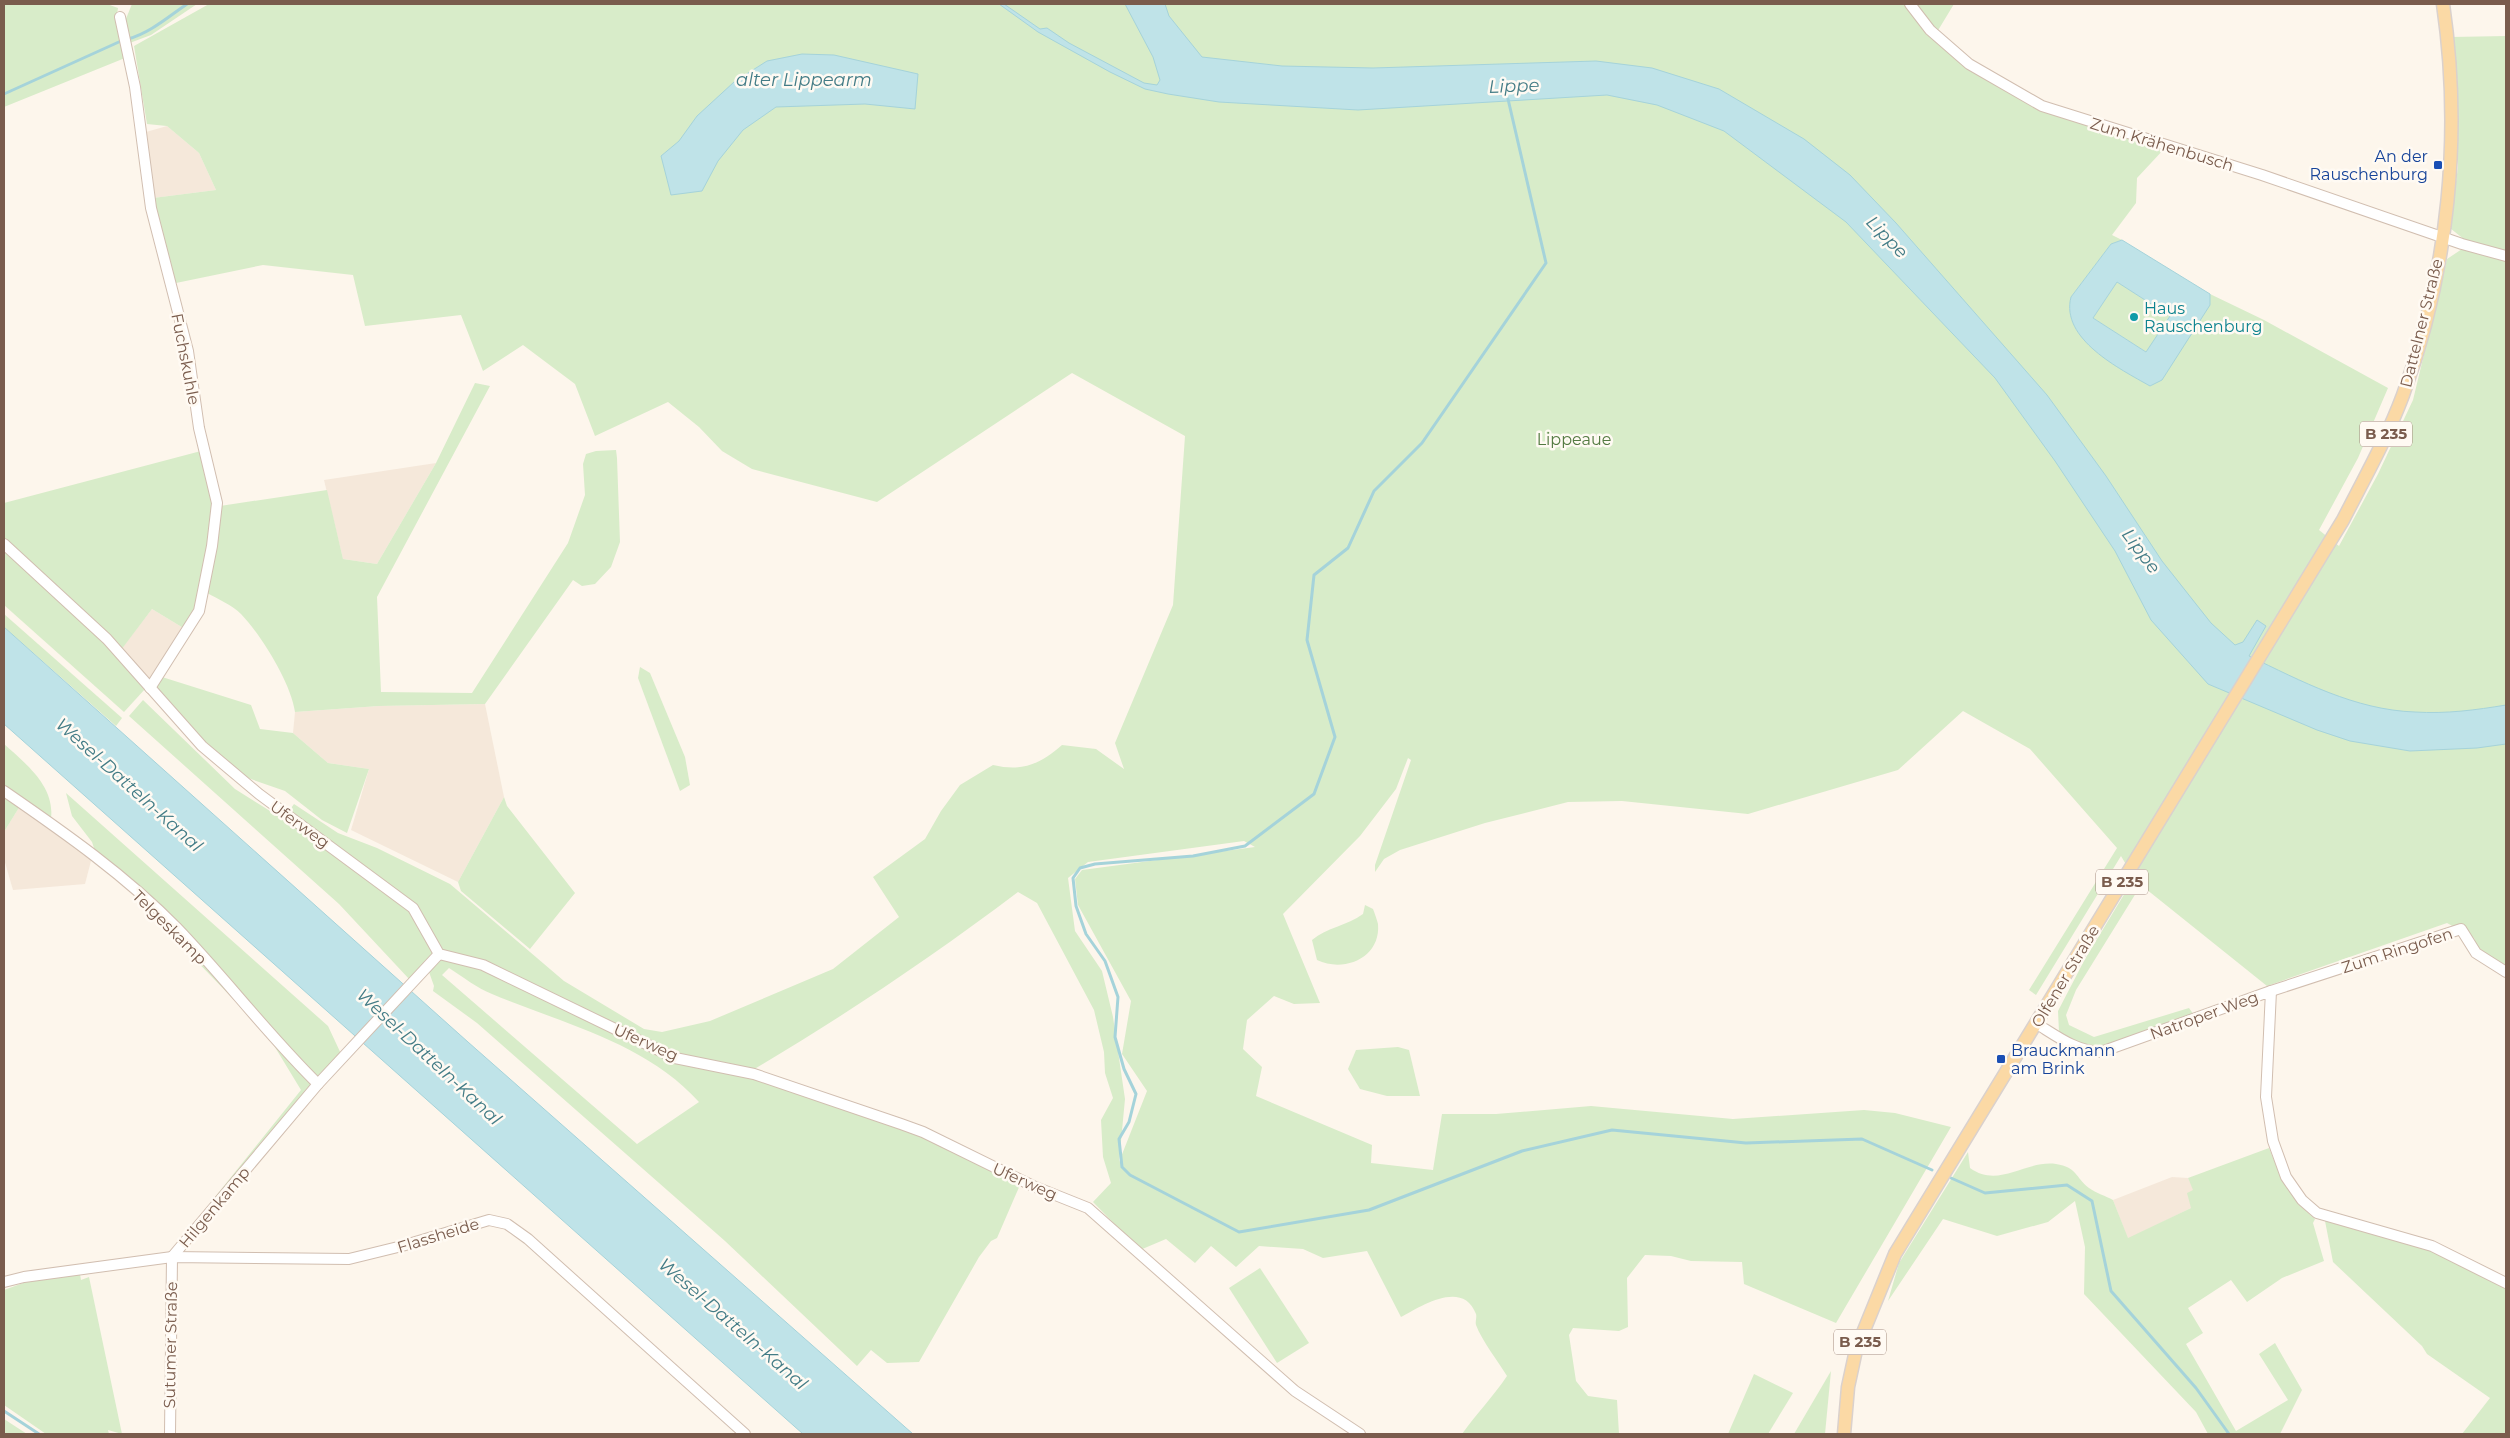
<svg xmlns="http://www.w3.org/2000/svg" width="2510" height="1438" font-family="Montserrat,sans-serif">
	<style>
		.residential { fill: #f5e8da }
		.green { fill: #d8ecc9; fill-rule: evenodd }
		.water { fill: #bfe3e8; stroke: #a5d3da; fill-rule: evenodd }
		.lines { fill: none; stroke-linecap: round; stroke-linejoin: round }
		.stream { stroke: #a5d3da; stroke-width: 3 }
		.minor-casing { stroke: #d1beb0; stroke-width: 12 }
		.major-casing { stroke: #dad1cd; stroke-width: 15 }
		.minor { stroke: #fff; stroke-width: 10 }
		.major { stroke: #fbd9a5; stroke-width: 12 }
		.transit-dot { fill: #1a4fb4; stroke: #fffaf3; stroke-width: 2 }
		.culture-dot { fill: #0f9aa8; stroke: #fffaf3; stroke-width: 2 }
		.labels { text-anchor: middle; stroke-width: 5; stroke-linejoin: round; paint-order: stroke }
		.shield { fill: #fffaf3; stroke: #a28b7f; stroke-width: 1 }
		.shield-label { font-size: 15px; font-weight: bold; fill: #7a5c4d }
		.street-label { font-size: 16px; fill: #7a5c4d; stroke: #fffaf3 }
		.transit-label { font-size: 16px; fill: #164399; stroke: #fffaf3; text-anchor: end }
		.culture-label { font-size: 16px; fill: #0d838f; stroke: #fffaf3; text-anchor: start }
		.park-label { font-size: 16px; fill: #537a41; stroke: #fffaf3 }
		.water-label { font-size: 18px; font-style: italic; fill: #437c86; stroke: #fffaf3 }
	</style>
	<rect width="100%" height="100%" fill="#fdf6ec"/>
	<g class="residential">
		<polygon points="167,126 199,153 216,190 153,198 146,132"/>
		<polygon points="436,463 377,564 343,559 324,480"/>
		<polygon points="152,609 185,629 152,685 119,652"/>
		<polygon points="485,704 504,797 458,882 351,830 369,769 328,763 293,733 295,712 379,706"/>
		<polygon points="20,806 92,857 85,884 13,890 4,859 4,832"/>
		<polygon points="2172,1177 2188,1178 2194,1190 2191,1208 2128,1239 2113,1200"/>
	</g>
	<g class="green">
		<polygon points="4,4 107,4 118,8 116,21 125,58 4,107"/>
		<polygon points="132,4 197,4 151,35 127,44 123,26"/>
		<path d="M209,4h1745l-20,33c26,20 51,43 80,59 46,24 101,36 151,52l-28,30 -1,25 -24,32 10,5 -11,4 -40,53c-11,42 51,70 80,89l59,-81v-11l54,26 124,68 -30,70 -39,72 20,16 39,-72 35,-74 34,-141 15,-10 44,12v708c-12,-7 -29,-17 -32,-31l-27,-15 -180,63 -126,-101 -65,105 -10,25 3,10 25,12 95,-29 5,7 -92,33 -24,-5 -19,-11 -1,-21 27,-52 49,-81 -13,-22 -85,139 -7,-5 88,-142 -87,-99 -67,-38 -65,59 -150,44 -126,-13 -54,1 -83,21 -85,27 -16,9 -9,13v-7l36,-105 -3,-2 -12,31 -36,47 -77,78 37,89 -26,1 -20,-8 -27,24 -4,29 19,18 -6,29 116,49 -1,18 62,7 9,-56h54l95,-8 142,13 131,-9 31,3 56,14 -115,196 -92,-39 -2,-22 -51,-1 -20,-5 -26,-1 -18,23 1,49 -9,4 -46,-3 -4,7 7,46 12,15 29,4 2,34h-157c14,-20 31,-37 45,-58 -9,-15 -25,-35 -31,-51 -1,-3 1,-8 0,-11 -13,-35 -55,-8 -75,3l-34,-66 -44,7 -20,-9 -44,-3 -23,21 -25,-21 -16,17 -29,-24 -26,11 -47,-48 18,-19 -8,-26 -2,-37 12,-22 -8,-25 -1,-21 -10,-42 -57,-107 -19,-11c-89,67 -178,127 -274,183l180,61 96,49 -23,53 -6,3 -12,16 -60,105 -32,1 -16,-13 -14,16 -132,-125 -248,-218 -44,-32 1,-5 -5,-14 12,-13 15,3 -15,-14 -31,32 -71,-76 -210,-188 14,-16 92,89 48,30 11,-15 44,29 39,15 73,36 114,97 80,48 18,3 48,-11 123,-52 66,-52 -26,-40 52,-38 16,-28 19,-26 33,-20c30,7 47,-1 69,-20l34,4 28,20 -9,-26 58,-138 12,-169 -113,-63 -195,129 -125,-33 -30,-18 -23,-24 -31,-25 -73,34 -20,-52 -52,-39 -40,26 -22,-56 -96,11 -12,-51 -90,-10 -87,18 -23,-85 63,-8 -17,-37 -32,-27 -20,-2 -13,-78zM1244,841l11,6 -173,23 -7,9 3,26 53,96 -9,53 25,37 -28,71 6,-63 -12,-82 -11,-46 -27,-40 -7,-53 20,-16zM449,968c14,9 28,20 43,26 71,30 153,48 207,108l-62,42 -195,-169z"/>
		<polygon points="2506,36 2506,252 2465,240 2450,228 2458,167 2458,105 2451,37"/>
		<polygon points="2117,282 2171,316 2146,352 2093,318"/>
		<path d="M475,383l15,3 -113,211 4,95 91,1 96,-150 17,-48 -2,-31 3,-10 10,-3 20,-1 1,8 3,84 -9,25 -16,17 -13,2 -9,-6 -88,124 -106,2 -84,6c-4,-29 -34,-77 -54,-98 -9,-9 -23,-15 -34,-21l13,-87 107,-16 16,69 34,5 59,-101z"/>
		<polygon points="201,451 214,504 196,609 185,629 152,609 121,650 4,539 4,503"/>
		<polygon points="4,549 106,644 145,689 124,712 4,605"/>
		<polygon points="4,614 122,718 116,726 4,627"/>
		<polygon points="640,667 650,673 685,757 690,785 680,791 638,678"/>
		<polygon points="162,677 251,705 260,729 293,733 328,763 369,769 347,833 322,820 285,791 245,777 204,744 155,687"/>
		<path d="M4,744c21,19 51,42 47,74l-47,-33z"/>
		<polygon points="66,793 328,1026 342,1056 217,1199 215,1197 301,1090 267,1034 184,948 176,928 97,857 92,842 72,816"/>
		<polygon points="4,795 20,806 4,832"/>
		<polygon points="504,797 507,806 575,893 530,949 461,891 458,882"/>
		<path d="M1365,905l8,4c2,5 4,11 5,15 3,34 -34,49 -61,36l-5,-20c15,-13 35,-14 51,-26z"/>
		<polygon points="1398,1047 1409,1050 1420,1096 1387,1096 1360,1089 1348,1069 1356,1050"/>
		<path d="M2269,1148c11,28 22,51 46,71l-2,4 11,38 -42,17 -35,24 -16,-22 -43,28 15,25 -17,11 50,87 52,-31 -29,-46 16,-11 27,47 -22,44h-72l-12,-22 -112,-118 1,-47 -10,-46 -27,21 -51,14 -54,-17 -55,82 11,-38 69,-111 2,16c29,21 55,-8 86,-4 21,3 19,13 33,24 7,5 17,8 24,12l15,38 63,-30 -4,-15 6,-3 -5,-12z"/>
		<polygon points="2325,1221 2431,1251 2506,1289 2506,1434 2462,1434 2490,1398 2427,1354 2422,1346 2333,1262"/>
		<polygon points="1260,1268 1309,1343 1277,1363 1229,1288"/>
		<polygon points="80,1274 81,1280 89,1277 122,1434 108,1430 109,1434 46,1434 4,1405 4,1290 26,1282"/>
		<polygon points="1831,1371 1825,1434 1794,1434"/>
		<polygon points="1754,1374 1793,1393 1768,1434 1728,1434"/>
		<polygon points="4,1419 27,1434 4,1434"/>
	</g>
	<g class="water">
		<path d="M999,4h5l36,25 7,-1 22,15 75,40 13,2 3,-5 -7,-23 -28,-53h40l4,12 33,41 80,9 91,2 223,-7 56,7 67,21 85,50 46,36 46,48 151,172 59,81 56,85 49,62 24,22 8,-3 14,-22 9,6 -17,30c52,25 106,54 166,56 31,2 61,-2 91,-7v39l-29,4 -67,3 -60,-10 -33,-11 -109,-46 -57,-64 -36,-69 -60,-90 -60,-83 -149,-156 -122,-91 -67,-26 -50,-10 -249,15 -139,-8 -51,-8 -23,-5 -35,-17 -72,-40z"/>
		<polygon points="802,54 834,55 918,74 915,109 865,104 776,107 743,130 718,161 702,191 671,195 661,156 679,141 697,116 734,82 767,61"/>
		<path d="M2122,240l88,54v11l-48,75 -12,6c-30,-17 -90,-47 -79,-89l40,-53zM2117,282l53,34 -24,36 -53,-34z"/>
		<polygon points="4,627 468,1042 913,1434 803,1434 4,724"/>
	</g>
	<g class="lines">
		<g class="stream">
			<path d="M128,39c22,-6 40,-22 59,-35"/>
			<polyline points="4,94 121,41"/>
			<polyline points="1508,99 1546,263 1422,443 1374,491 1348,548 1314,575 1307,640 1335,737 1314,794 1245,846 1193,856 1095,864 1080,868 1073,878 1076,906 1086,934 1105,961 1118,997 1115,1037 1124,1069 1136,1094 1129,1122 1119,1139 1122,1167 1130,1175 1239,1232 1369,1210 1522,1151 1612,1130 1746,1143 1862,1139 1932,1170"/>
			<polyline points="1951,1178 1985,1193 2067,1185 2092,1201 2111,1291 2196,1388 2229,1434"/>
			<polyline points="4,1411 39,1434"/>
		</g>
		<defs>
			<g id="minor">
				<polyline points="1910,4 1930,30 1969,64 2042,106 2262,175 2462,244 2506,256"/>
				<polyline points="120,17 135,87 151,208 188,351 199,428 217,503 212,546 199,611 150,688"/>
				<polyline points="4,544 107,639 202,746 259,794 413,908 439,954 483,965 675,1058 754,1074 901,1124 923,1132 1033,1186 1088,1208 1295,1391 1360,1434"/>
				<path d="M4,791c61,42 121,84 173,137 49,51 91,107 141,156"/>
				<polyline points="2271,991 2461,929 2476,953 2506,972"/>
				<path d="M2037,1024c21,13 39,27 64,28l170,-61 -5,106 7,44 13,36 16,23 15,13 115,33 74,37"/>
				<polyline points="172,1257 318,1084 439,954"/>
				<polyline points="4,1282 24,1277 172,1257 349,1259 402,1246 489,1220 507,1224 528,1239 745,1434"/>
				<polyline points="170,1434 172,1257"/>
			</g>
			<path id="major" d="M1844,1434l4,-47 8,-37 39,-96 448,-734c21,-41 44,-82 60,-125 46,-125 59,-261 40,-391"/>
		</defs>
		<use href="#minor" class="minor-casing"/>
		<use href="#major" class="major-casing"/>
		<use href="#minor" class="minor"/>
		<use href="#major" class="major"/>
	</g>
	<g class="transit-dot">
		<rect x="2433" y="160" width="10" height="10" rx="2.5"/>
		<rect x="1996" y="1054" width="10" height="10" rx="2.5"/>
	</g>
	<circle class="culture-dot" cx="2134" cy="317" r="5"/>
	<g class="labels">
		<g class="shield">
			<rect x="2360" y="421.5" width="52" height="25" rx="4"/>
			<rect x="2096" y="869.5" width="52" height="25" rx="4"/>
			<rect x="1834" y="1329.5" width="52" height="25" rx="4"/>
		</g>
		<g class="shield-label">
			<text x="2386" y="439">B 235</text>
			<text x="2122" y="887">B 235</text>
			<text x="1860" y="1347">B 235</text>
		</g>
		<g class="street-label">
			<text transform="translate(2162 144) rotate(17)" y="6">Zum Krähenbusch</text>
			<text transform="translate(2421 323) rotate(-76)" y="6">Dattelner Straße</text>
			<text transform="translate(186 359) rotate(79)" y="6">Fuchskuhle</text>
			<text transform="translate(300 824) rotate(36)" y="6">Uferweg</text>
			<text transform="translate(170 927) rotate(45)" y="6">Telgeskamp</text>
			<text transform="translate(2397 950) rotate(-18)" y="6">Zum Ringofen</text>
			<text transform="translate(2065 976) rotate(-59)" y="6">Olfener Straße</text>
			<text transform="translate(2204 1015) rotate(-20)" y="6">Natroper Weg</text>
			<text transform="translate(646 1042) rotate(24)" y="6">Uferweg</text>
			<text transform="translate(1025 1181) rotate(24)" y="6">Uferweg</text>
			<text transform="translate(214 1207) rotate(-50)" y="6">Hilgenkamp</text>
			<text transform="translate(438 1235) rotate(-17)" y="6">Flassheide</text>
			<text transform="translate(170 1345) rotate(-89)" y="6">Sutumer Straße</text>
		</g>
		<g class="transit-label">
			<text x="2428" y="162">An der<tspan x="2428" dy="18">Rauschenburg</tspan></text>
			<text x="2011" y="1056" text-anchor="start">Brauckmann<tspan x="2011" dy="18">am Brink</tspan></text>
		</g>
		<g class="culture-label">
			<text x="2144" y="314">Haus<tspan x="2144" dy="18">Rauschenburg</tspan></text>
		</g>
		<g class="park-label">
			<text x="1574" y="445">Lippeaue</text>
		</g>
		<g class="water-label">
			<text x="804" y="86">alter Lippearm</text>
			<text transform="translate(1514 86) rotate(-2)" y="6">Lippe</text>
			<text transform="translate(1887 237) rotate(46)" y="6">Lippe</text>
			<text transform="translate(2141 551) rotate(53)" y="6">Lippe</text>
			<text transform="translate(129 785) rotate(42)" y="6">Wesel-Datteln-Kanal</text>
			<text transform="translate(429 1057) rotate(43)" y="6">Wesel-Datteln-Kanal</text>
			<text transform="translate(733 1324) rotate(41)" y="6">Wesel-Datteln-Kanal</text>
		</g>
	</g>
	<rect width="2510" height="1438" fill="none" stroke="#7a5c4d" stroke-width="10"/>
</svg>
